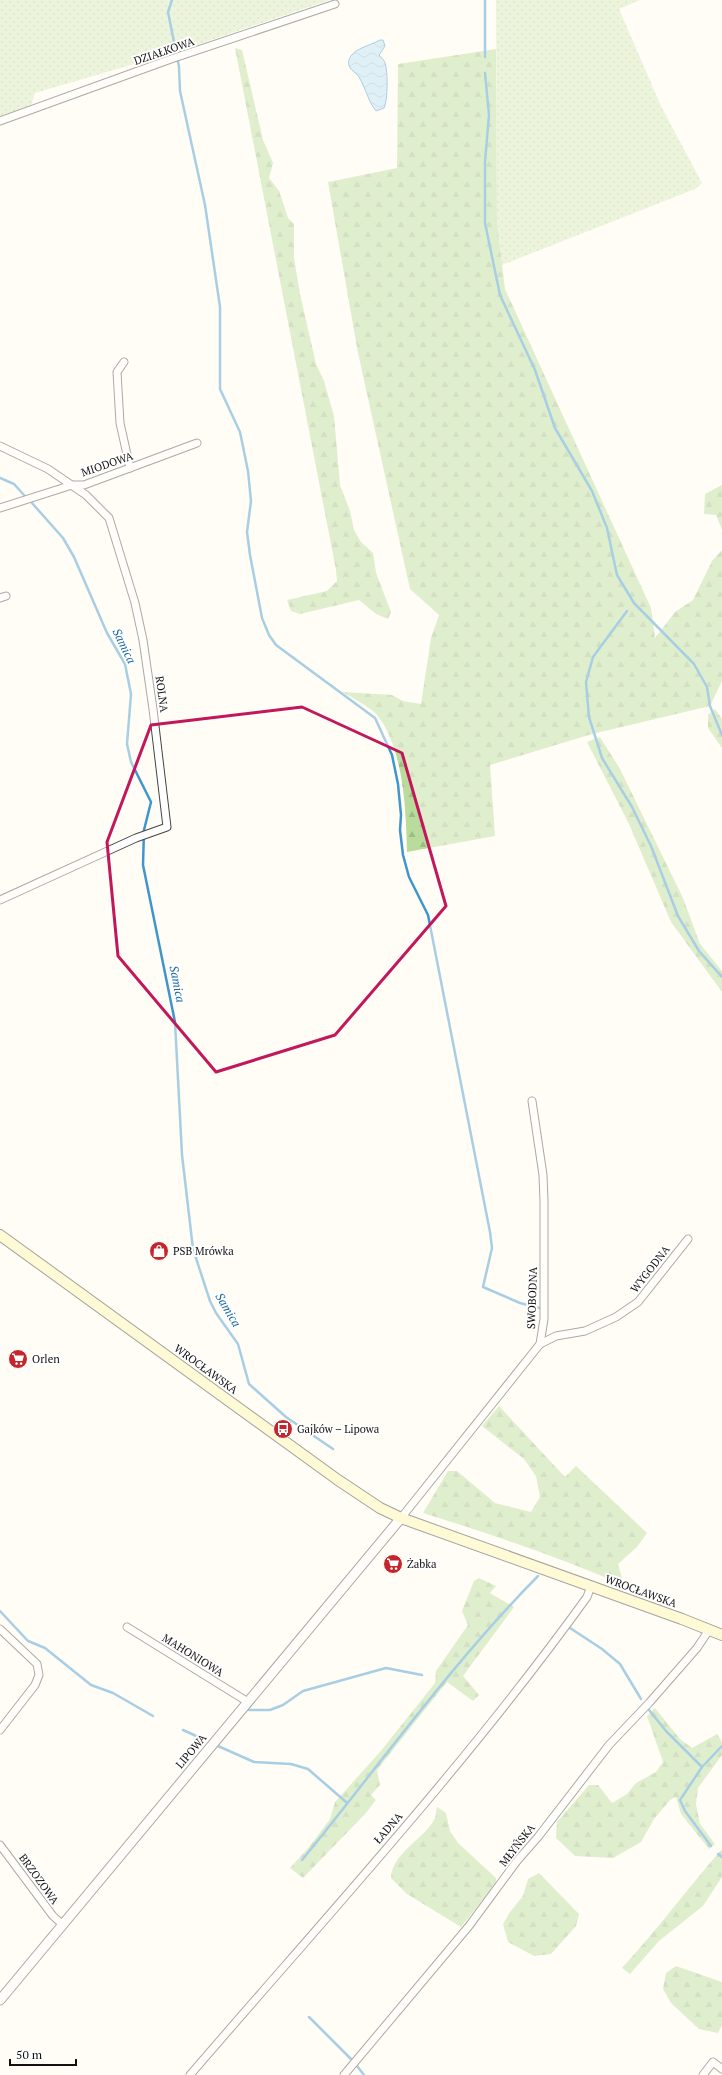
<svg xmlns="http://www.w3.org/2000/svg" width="722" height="2075" font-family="'PT Serif',serif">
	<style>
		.grass { fill: url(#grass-dots) }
		.forest { fill: url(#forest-firs) }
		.water { fill: url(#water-waves); stroke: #3f96cf }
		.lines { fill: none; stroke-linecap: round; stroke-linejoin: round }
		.stream { stroke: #3f96cf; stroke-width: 2.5 }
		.minor-casing { stroke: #444; stroke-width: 9 }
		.tertiary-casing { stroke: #444; stroke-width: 11 }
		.secondary-casing { stroke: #333; stroke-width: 12 }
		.minor { stroke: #fff; stroke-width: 7 }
		.tertiary { stroke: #fff; stroke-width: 9 }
		.secondary { stroke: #fff6b0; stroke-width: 10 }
		.marked { fill: none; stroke: #c2185b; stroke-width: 3; stroke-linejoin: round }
		.labels { text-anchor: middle; stroke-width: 4; stroke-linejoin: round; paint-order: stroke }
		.street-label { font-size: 11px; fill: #111; stroke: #fff }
		.poi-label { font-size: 11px; fill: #111; stroke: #fff; text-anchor: start }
		.water-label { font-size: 12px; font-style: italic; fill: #1768a6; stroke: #fff }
	</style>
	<defs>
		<pattern id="grass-dots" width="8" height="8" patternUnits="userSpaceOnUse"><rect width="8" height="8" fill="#d5ebbd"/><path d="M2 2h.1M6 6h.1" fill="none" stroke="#b6c8a1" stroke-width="1.8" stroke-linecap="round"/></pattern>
		<pattern id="forest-firs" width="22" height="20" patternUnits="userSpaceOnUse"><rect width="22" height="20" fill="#b9dc9c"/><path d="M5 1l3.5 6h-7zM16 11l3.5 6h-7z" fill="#9ebc85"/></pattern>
		<pattern id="water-waves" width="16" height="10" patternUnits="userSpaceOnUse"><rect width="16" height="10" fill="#b9e0f7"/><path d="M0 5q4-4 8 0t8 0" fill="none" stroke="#9ebfd3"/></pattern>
	</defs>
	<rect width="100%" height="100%" fill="#fffdf5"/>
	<g class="grass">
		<polygon points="0,0 330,0 172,53 35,93 31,106 0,117"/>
		<polygon points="496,0 640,0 619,9 662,108 702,183 695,189 502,265 497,222"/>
	</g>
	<g class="forest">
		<polygon points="235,48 242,50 263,140 273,163 269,178 279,191 288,218 294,224 294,258 300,294 316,364 324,381 334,416 340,485 350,511 354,530 361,542 373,553 376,573 391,612 388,619 376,614 359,600 300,614 291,611 287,600 327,591 337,581 336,570"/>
		<path d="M496,49l1,173 8,67 146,319 4,30 20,-26 18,-12 19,-39 10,-11v131l-12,25 -118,28 -102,31 5,71 -88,16c-1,-42 -3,-101 -29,-136 -6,-8 -26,-18 -35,-24l49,3 11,6 18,3 10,-66 8,-23 -29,-26 -52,-236 -30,-171 69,-14 1,-104z"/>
		<polygon points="722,485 722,530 716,515 704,514 705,494"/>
		<polygon points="715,709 722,719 722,748 708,728 708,715"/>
		<polygon points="600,737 620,769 683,898 700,944 722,971 722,992 671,922 629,824 587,742"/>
		<path d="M499,1406l66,71 11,-11 71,67 -10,14 -19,17 6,21c-66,-28 -133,-51 -201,-72l25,-42h9l38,32 36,9 9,-15 -4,-21 -12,-17 -42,-33z"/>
		<polygon points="479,1578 496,1586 490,1593 514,1607 463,1676 479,1695 473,1701 447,1682 377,1770 380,1785 371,1795 376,1800 365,1814 303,1878 290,1868 309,1847 330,1819 335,1802 380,1752 435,1683 436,1671 468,1625 462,1611 474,1581"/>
		<polygon points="655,1708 680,1739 692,1748 717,1734 722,1742 722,1755 698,1788 696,1804 700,1824 715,1844 709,1849 681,1814 676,1797 670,1800 654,1819 641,1842 613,1858 575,1856 556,1838 557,1822 589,1785 598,1785 612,1803 627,1794 636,1783 656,1772 663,1762 647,1716"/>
		<path d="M437,1807l9,6 4,18 8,12 38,35v5l-35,44 -54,-33 -16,-16c1,-25 32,-38 43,-58 2,-3 2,-9 3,-13z"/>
		<path d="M722,1849v28l-19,29 -44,35 -29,33 -8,-6c35,-38 65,-79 100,-119z"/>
		<polygon points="539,1873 579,1914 576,1926 551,1954 534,1956 508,1942 503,1924 510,1912 523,1896 528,1879"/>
		<polygon points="676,1966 722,1982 722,2025 718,2033 699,2029 671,2003 663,1989 666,1973"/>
	</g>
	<path class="water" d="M380,40h3l2,6 -6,9c2,2 5,5 6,8 3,9 3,37 -1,45l-8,3c-8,-10 -10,-22 -17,-34 -2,-4 -8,-6 -10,-11 -4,-16 21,-20 31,-26z"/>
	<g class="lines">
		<g class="stream">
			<polyline points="172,0 168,12 179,67 180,91 205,205 220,307 220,389 240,432 248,471 251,501 247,532 250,555 262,618 269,635 276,645 375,718 392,755 398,784 401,815 400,830 403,855 409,877 428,915 490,1232 492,1248 483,1287 520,1303 539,1308"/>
			<polyline points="485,57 485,0"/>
			<polyline points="485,73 489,115 485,162 485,223 500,295 535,370 555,428 592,491 607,528 617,575 634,603 694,664 707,687 710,706 722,735"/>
			<polyline points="0,478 14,484 24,495"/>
			<polyline points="32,503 63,538 74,557 107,633 125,664 131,694 127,744 131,762 151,802 144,830 143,865 175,1022 182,1155 193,1249 210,1301 216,1313 238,1344 249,1384 286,1417 333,1449"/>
			<polyline points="627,611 593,657 586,682 589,717 602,758 632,807 651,846 678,916 699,951 722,977"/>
			<polyline points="0,1611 28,1641 45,1648 91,1685 113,1693 153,1716"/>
			<polyline points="570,1628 602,1649 620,1664 641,1699"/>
			<polyline points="249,1710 270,1710 283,1705 303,1691 386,1668 422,1675"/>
			<polyline points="649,1710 666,1731 702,1767"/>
			<polyline points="183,1730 205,1740"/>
			<polyline points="218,1746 254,1762 291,1764 308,1769 346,1802"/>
			<polyline points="711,1846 685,1811 680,1800 702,1767 722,1746"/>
			<polyline points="718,1854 722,1857"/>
			<path d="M302,1860c78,-95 149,-196 236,-284"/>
			<polyline points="309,2017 351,2059"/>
			<polyline points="357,2066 364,2075"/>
		</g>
		<defs>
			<g id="minor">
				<polyline points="0,121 171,59 335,4"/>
				<polyline points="124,362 117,372 120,423 130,468"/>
				<polyline points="0,446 48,469 86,495 109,518 135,603 143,640 153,709 167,827 136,838 0,900"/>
				<polyline points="0,508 72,485 84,485 197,443"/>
				<polyline points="0,598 6,596"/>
				<polyline points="540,1344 556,1336 585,1331 616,1317 638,1302 688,1239"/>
				<polyline points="401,1518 540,1344 544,1319 544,1201 543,1175 532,1101"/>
				<polyline points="127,1627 248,1702"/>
				<polyline points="0,1629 37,1664 39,1675 35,1685 0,1730"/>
				<polyline points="0,1845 53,1916 62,1924"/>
				<path d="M190,2075c135,-157 276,-310 397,-478l4,-11"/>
				<polyline points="344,2075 469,1926 517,1861 538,1837 609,1745 649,1703 697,1648 709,1630"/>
				<polyline points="703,2075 713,2062 722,2069"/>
			</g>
			<polyline id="tertiary" points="0,2000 401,1518"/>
			<polyline id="secondary" points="0,1235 338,1480 380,1508 401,1518 682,1619 722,1635"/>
		</defs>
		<use href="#minor" class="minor-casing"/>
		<use href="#tertiary" class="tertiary-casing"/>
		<use href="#secondary" class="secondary-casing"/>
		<use href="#minor" class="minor"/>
		<use href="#tertiary" class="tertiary"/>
		<use href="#secondary" class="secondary"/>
	</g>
	<path d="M0 0H722V2075H0ZM302,707l100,46 44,153 -111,129 -119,37 -98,-116 -11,-114 44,-117z" fill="#fffdf5" fill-opacity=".55" fill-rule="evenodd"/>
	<path class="marked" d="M302,707l100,46 44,153 -111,129 -119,37 -98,-116 -11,-114 44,-117z"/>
	<defs>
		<symbol id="shop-disc" viewBox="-11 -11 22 22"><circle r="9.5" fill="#c4262e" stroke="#fff"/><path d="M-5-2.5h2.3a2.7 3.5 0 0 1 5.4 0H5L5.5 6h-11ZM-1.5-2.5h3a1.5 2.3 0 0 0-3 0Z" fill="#fff"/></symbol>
		<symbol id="supermarket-disc" viewBox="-11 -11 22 22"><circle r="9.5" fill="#c4262e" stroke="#fff"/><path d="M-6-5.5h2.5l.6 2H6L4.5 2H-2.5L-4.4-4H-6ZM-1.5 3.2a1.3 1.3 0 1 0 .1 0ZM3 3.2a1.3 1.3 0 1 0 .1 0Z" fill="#fff"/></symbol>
		<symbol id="bus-disc" viewBox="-11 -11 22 22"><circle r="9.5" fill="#c4262e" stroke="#fff"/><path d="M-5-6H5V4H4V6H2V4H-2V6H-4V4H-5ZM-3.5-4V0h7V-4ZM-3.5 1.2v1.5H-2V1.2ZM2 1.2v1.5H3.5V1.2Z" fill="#fff"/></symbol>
	</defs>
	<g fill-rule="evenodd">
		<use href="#shop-disc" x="148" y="1240" width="22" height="22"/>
		<use href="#supermarket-disc" x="7" y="1348" width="22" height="22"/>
		<use href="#bus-disc" x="272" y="1418" width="22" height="22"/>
		<use href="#supermarket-disc" x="382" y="1553" width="22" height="22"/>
	</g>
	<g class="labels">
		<g class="street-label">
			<text transform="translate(164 51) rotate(-19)" y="4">DZIAŁKOWA</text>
			<text transform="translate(107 464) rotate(-19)" y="4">MIODOWA</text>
			<text transform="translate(162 694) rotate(82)" y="4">ROLNA</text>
			<text transform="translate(650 1269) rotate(-52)" y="4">WYGODNA</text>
			<text transform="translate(532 1298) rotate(-88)" y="4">SWOBODNA</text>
			<text transform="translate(206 1369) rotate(36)" y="4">WROCŁAWSKA</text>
			<text transform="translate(641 1591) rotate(20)" y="4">WROCŁAWSKA</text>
			<text transform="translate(193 1655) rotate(32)" y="4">MAHONIOWA</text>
			<text transform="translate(191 1751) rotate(-50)" y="4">LIPOWA</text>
			<text transform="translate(388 1828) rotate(-49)" y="4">ŁADNA</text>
			<text transform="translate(517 1845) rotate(-52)" y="4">MŁYŃSKA</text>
			<text transform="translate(39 1879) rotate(54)" y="4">BRZOZOWA</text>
		</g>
		<g class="poi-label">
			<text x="173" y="1255">PSB Mrówka</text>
			<text x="32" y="1363">Orlen</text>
			<text x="297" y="1433">Gajków – Lipowa</text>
			<text x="407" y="1568">Żabka</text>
		</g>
		<g class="water-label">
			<text transform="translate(124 646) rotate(64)" y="4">Samica</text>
			<text transform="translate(177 984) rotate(79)" y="4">Samica</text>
			<text transform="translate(228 1310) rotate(59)" y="4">Samica</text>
		</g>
	</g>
	<path d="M10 2059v6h66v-6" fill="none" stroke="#111111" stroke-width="2"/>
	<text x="16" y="2059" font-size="12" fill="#111111" stroke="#ffffff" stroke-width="3" paint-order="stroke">50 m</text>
</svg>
